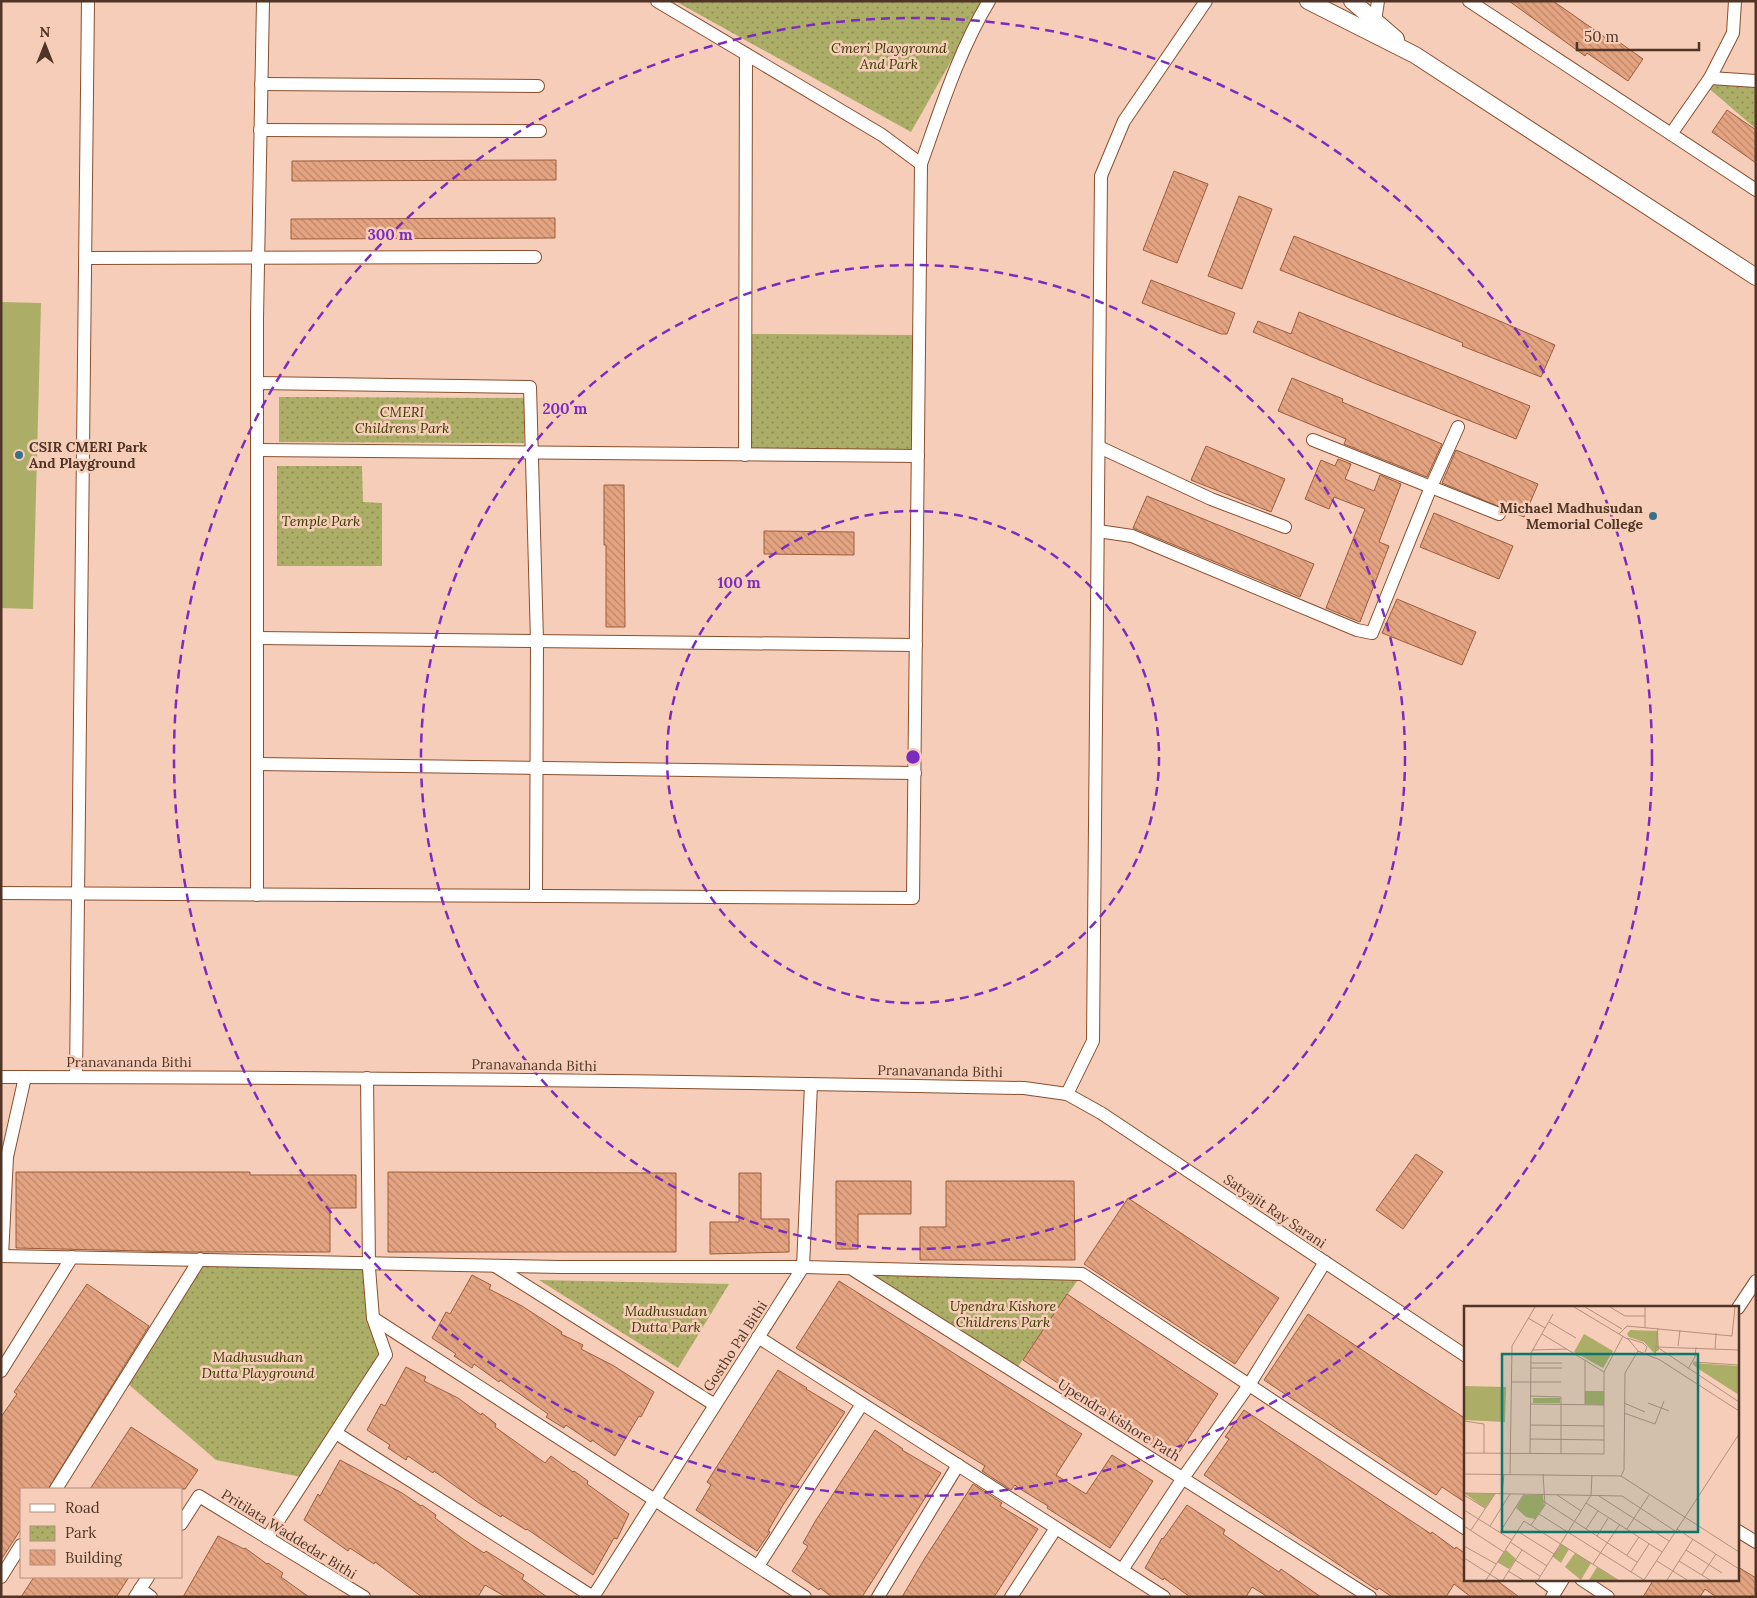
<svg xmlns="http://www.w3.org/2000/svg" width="1757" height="1598" font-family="Lora,serif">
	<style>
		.park { fill: url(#park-dots) }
		.garden { fill: #acad66 }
		.building { fill: url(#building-back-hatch); stroke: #9b5e3d }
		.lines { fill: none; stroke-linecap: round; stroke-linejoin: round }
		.minor-casing { stroke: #894f2e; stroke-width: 14 }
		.tertiary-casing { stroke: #894f2e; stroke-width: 18 }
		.minor { stroke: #fff; stroke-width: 12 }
		.tertiary { stroke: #fff; stroke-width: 16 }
		.ring { fill: none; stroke: #7b2cbf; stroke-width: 2.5; stroke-dasharray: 9 6 }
		.poi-dot { fill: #367089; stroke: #f6cdb8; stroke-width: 2 }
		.labels { text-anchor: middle; stroke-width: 5; stroke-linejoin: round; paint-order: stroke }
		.park-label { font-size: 14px; font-style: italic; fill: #3a3900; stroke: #f6cdb8 }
		.poi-label { font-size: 14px; font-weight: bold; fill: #503527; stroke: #f6cdb8; text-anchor: start }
		.street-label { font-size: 14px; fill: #503527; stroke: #f6cdb8 }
		.inset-road { fill: none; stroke: #b4907e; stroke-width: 1 }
		.view { fill: #0f766e; fill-opacity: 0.15; stroke: #0f766e; stroke-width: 2.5 }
		.inset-edge { fill: none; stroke: #503527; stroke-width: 2.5 }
		.centre { fill: #7b2cbf; stroke: #f6cdb8; stroke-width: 2.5 }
		.ring-label { font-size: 15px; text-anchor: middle; font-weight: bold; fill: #7b2cbf; stroke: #f6cdb8; stroke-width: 5; stroke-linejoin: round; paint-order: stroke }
	</style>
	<defs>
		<pattern id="park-dots" width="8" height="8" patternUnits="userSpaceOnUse" patternTransform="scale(1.25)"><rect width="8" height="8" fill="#acad66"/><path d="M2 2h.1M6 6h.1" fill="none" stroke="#8e8e54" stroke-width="1.8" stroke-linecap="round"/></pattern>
		<pattern id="building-back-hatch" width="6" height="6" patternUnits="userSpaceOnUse" patternTransform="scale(1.25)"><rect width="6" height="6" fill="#e5a481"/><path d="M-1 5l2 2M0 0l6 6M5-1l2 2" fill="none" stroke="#bc866a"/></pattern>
	</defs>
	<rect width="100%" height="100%" fill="#f6cdb8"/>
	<g class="park">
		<polygon points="675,1 985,1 911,132"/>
		<polygon points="1713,82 1756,85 1756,129 1705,85"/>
		<polygon points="751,334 915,335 918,456 745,455"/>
		<polygon points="279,397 525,398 524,443 279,442"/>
		<polygon points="277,466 362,466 363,502 382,503 382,566 277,566"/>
		<polygon points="201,1265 369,1268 383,1361 301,1477 216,1460 127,1383"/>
		<polygon points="868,1273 1082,1274 1015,1371"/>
		<polygon points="539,1280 729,1284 678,1368"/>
	</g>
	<polygon class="garden" points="1,302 41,303 33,609 1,608"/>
	<g class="building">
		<polygon points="1509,1 1553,1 1606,38 1609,35 1643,59 1628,81 1587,53 1585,56"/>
		<polygon points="1727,110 1756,130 1756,163 1712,132"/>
		<polygon points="556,160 556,180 292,181 292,161"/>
		<polygon points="1174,171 1208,184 1177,263 1143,250"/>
		<polygon points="1239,196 1272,209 1242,289 1208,276"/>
		<polygon points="555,218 555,238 291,239 291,219"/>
		<polygon points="1294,236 1437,294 1555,345 1541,377 1462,346 1463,343 1431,330 1280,270"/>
		<polygon points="1151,280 1235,313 1227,334 1221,334 1142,303"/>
		<polygon points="1299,312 1530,406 1516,439 1374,383 1253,332 1258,321 1291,334"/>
		<polygon points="1292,378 1343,399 1342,402 1442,444 1427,477 1344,444 1346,439 1278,411"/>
		<polygon points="1206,446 1285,479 1271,512 1191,480"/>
		<polygon points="1456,450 1538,484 1524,517 1442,483"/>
		<polygon points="1338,459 1351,464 1345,479 1374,491 1380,475 1401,484 1379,542 1389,546 1360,622 1326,608 1365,509 1334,497 1329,509 1305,499 1321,460 1335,466"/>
		<polygon points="604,485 624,485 625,627 606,627 606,545 604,545"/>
		<polygon points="1147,496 1314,564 1300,597 1133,528"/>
		<polygon points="1434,513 1513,546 1499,579 1420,547"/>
		<polygon points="764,531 854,532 854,555 764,554"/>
		<polygon points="1397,599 1476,632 1462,665 1382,633"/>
		<polygon points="1416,1154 1443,1172 1403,1229 1376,1210"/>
		<polygon points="16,1172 250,1172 250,1175 356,1175 356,1208 330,1208 330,1252 187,1252 16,1248"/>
		<polygon points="388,1172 676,1173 676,1252 388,1252"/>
		<polygon points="739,1173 761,1173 761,1219 789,1219 789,1252 710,1254 710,1222 739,1222"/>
		<polygon points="836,1181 911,1181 911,1214 858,1214 858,1249 836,1249"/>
		<polygon points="946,1181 1074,1181 1075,1260 920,1260 920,1227 946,1227"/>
		<polygon points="1128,1198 1279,1298 1235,1364 1084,1264"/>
		<polygon points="472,1275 491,1285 489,1289 522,1306 562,1332 561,1334 583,1345 581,1349 614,1366 654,1392 641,1417 639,1416 615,1456 592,1440 591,1442 566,1425 564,1428 546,1417 548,1414 500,1380 499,1382 474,1364 472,1368 454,1356 456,1354 432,1338 446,1312 450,1314"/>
		<polygon points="839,1281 1082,1434 1056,1475 1086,1494 1112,1455 1153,1481 1110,1548 1047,1508 1048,1506 1017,1487 1015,1485 1011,1490 982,1471 985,1466 796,1348"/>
		<polygon points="87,1284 149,1326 48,1489 21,1489 21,1529 1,1560 1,1417 17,1394 14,1392"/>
		<polygon points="1067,1294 1218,1394 1174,1460 1023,1360"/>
		<polygon points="1308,1314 1466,1419 1466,1503 1442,1487 1436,1495 1264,1380"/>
		<polygon points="406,1367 426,1377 424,1381 458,1398 481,1415 482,1413 496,1424 495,1427 545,1463 551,1456 573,1472 574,1471 588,1481 587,1484 629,1514 617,1539 614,1538 593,1575 527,1529 526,1530 502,1515 501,1517 479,1503 434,1471 433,1473 408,1456 406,1460 388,1448 390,1445 367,1430 381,1404 385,1406"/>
		<polygon points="778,1370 807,1388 806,1389 845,1412 783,1505 768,1531 770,1532 757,1551 696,1510 711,1485 707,1482"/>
		<polygon points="1244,1410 1431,1534 1432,1532 1455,1549 1456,1547 1466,1554 1466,1579 1495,1579 1519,1597 1471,1597 1454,1584 1446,1597 1392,1597 1379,1588 1377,1590 1226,1490 1204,1475 1229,1439 1225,1437"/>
		<polygon points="131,1427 198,1470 185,1489 90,1489"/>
		<polygon points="875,1430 903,1449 902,1450 941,1473 862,1597 832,1597 820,1588 819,1590 792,1571 808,1546 803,1543 816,1520"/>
		<polygon points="340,1460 402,1493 421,1506 422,1505 436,1515 435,1518 463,1539 484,1553 486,1551 524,1575 522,1579 547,1597 506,1597 485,1585 478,1597 422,1597 375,1562 374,1564 350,1548 348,1551 304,1520 318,1494 320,1496"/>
		<polygon points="973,1484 1002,1503 1000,1506 1038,1529 994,1597 902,1597 925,1558"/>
		<polygon points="1187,1505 1225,1530 1223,1534 1252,1554 1279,1572 1281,1569 1321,1597 1268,1597 1252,1587 1246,1597 1190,1597 1164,1578 1163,1580 1145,1568 1162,1538 1163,1539"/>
		<polygon points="218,1536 244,1549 245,1548 267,1564 268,1563 283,1573 281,1577 309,1597 183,1597"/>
		<polygon points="1738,1567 1756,1578 1756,1597 1716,1597 1705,1589 1700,1597 1643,1597 1654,1579 1738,1579"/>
		<polygon points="34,1577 129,1577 116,1597 21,1597"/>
	</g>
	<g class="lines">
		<defs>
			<g id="minor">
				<polyline points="657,1 882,135 921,164"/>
				<polyline points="1469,1 1756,190"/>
				<polyline points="1375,21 1378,1"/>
				<polyline points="1710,78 1756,81"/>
				<polyline points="261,84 538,86"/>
				<polyline points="260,130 540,131"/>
				<polyline points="1671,134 1710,78 1733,33 1735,1"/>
				<polyline points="86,258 535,257"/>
				<polyline points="257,383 530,387 537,641 536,896"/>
				<polyline points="1313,440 1499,514"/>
				<polyline points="1099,447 1211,499 1285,527"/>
				<polyline points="257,450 918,456"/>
				<polyline points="745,455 746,54"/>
				<polyline points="1098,531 1132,536 1357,630 1372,633 1431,487 1458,427"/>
				<polyline points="257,638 916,645"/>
				<polyline points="257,764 915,773"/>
				<path d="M1,893l912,5 8,-734c19,-53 38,-114 68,-163"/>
				<polyline points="257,895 257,318 263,1"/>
				<path d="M1,1077c341,0 682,4 1023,11l43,6 34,19 365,243"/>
				<polyline points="76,1077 88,1"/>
				<polyline points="1067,1094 1093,1041 1101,176 1124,121 1206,1"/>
				<polyline points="1,1256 561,1267 803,1267 1082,1274 1466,1529"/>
				<polyline points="2,1256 7,1157 25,1077"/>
				<polyline points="495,1266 715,1405"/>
				<polyline points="852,1269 1370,1597"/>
				<polyline points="1738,1308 1756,1281"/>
				<polyline points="373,1318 805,1597"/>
				<polyline points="758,1337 1164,1597"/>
				<polyline points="1,1371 72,1257"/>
				<polyline points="336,1433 593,1597"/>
				<polyline points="56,1489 200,1259"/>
				<polyline points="181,1524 199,1496 364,1597"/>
				<polyline points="1738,1531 1756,1542"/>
				<polyline points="267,1538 386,1355 373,1318 369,1268 367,1078"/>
				<polyline points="758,1566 862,1404"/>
				<polyline points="1122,1570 1183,1478 1249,1385 1325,1262"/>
				<polyline points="1,1577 21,1545"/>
				<polyline points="1541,1579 1556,1590"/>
				<polyline points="1581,1579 1608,1597"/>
				<polyline points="140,1589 151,1597"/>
				<polyline points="135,1597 148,1577"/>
				<polyline points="593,1597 803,1267 811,1084"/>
				<polyline points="878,1597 958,1465"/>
				<polyline points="1011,1597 1056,1528"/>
				<polyline points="1552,1597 1563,1579"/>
			</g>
			<g id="tertiary">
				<polyline points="1308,1 1415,55 1756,277"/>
				<polyline points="1352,1 1396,39"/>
			</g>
		</defs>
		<use href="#minor" class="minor-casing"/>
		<use href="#tertiary" class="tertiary-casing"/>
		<use href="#minor" class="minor"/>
		<use href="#tertiary" class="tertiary"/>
	</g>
	<g class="ring">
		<circle cx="913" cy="757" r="246"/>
		<circle cx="913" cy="757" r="492"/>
		<circle cx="913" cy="757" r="739"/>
	</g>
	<g class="poi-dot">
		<circle cx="19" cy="455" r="5"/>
		<circle cx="1653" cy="516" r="5"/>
	</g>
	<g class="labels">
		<g class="park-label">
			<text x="889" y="53">Cmeri Playground<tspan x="889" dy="16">And Park</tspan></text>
			<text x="402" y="417">CMERI<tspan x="402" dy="16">Childrens Park</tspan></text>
			<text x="321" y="526">Temple Park</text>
			<text x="1003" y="1311">Upendra Kishore<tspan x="1003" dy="16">Childrens Park</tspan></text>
			<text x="666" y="1316">Madhusudan<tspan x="666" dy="16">Dutta Park</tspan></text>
			<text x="258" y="1362">Madhusudhan<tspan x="258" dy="16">Dutta Playground</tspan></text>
		</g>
		<g class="poi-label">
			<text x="29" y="452">CSIR CMERI Park<tspan x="29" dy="16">And Playground</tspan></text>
			<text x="1643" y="513" text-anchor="end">Michael Madhusudan<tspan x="1643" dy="16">Memorial College</tspan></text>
		</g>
		<g class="street-label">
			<text x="129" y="1067">Pranavananda Bithi</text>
			<text transform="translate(534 1065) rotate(1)" y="5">Pranavananda Bithi</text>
			<text transform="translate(940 1071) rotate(1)" y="5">Pranavananda Bithi</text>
			<text transform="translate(1275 1211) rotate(34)" y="5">Satyajit Ray Sarani</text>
			<text transform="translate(735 1346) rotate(-57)" y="5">Gostho Pal Bithi</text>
			<text transform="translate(1119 1420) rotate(32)" y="5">Upendra kishore Path</text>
			<text transform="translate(289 1534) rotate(32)" y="5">Pritilata Waddedar Bithi</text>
		</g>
	</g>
	<g transform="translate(1464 1306)">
		<rect width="275" height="275" fill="#f6cdb8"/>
		<path d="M166,24l28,1 1,19 -5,3 -10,-11 -15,-5 -2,-3zM120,28l29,17 -10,17 -29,-16zM228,57l47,3v29l-42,-27zM121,85h19v14l-19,-1zM69,92h27v5h-27zM0,187l31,1 -10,14zM60,189h19l1,11 -9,13 -9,-2 -10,-9zM97,238l8,5 -8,14 -9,-7zM42,244l10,9 -7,10 -12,-7zM111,247l16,10 -10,17 -16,-13zM133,261l20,13h-28z" fill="#acad66"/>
		<path d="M0,80l42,1 -1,35 -41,-2z" fill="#acad66"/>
		<path class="inset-road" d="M110,1l55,33 9,11 22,9 79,51M121,1l37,22M146,1l15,9h20M64,12l17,10M85,16l27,16M181,22v-21M78,28l62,38M155,28l8,-8 105,10 3,-29M163,32l16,5 4,4 -2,5M214,40l2,-16M193,41l82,55M193,41l82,3M251,43l1,-16M68,44l35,-1M191,50l3,-28M229,56l46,3M67,57h31M67,62h31M224,63l7,-12 1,-10M47,76h50M66,90l31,1v57M160,97l21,9M184,97l21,8M67,98l73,1M121,98v-44M160,107l31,11 9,-23M0,115l20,3v29M66,119l74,1M66,133l74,1M0,147l140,1v-82l19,-36M66,147l1,-100 22,-39M0,168l157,2 118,76M46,168l2,-128 23,-39M157,170l3,-6 1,-97 13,-22M0,187l158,3 53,35M38,188l2,-20M0,189l21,13M93,189l24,16M135,190l70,45M79,195l94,61M122,197l76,49M0,204l48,30M75,208l105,66M67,219l14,-20 -2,-31M0,220l40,26M26,220l20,-32M122,223l12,-18M163,223l22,-34M213,223l62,40M7,224l24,-36M53,225l37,23M36,226l24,-38M133,230l11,-18M46,236l37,24M0,240l32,18M222,244l36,23M163,249l12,-18M0,252l35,22M51,254l25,16M193,255l30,19M215,255l31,19M129,258l27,-40M44,265l15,9M167,266l18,-28M238,269l14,-21M22,274l38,-59 94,59M39,274l19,-30M74,274l53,-85 1,-20M180,274l95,-146M203,274l26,-41"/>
		<path class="view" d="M38,48h196v178h-196z"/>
		<rect width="275" height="275" class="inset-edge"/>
	</g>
	<circle cx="913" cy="757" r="8" class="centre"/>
	<g class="ring-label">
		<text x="390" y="240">300 m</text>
		<text x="565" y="414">200 m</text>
		<text x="739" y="588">100 m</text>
	</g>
	<rect width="1757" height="1598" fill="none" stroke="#503527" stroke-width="5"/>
	<rect x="20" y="1488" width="162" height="90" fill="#f6cdb8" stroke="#b4907e"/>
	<rect x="30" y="1504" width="25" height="8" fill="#ffffff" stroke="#b4907e"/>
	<text x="65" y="1513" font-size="15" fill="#503527">Road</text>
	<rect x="30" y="1526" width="25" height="15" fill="url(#park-dots)" stroke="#b4907e"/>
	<text x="65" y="1538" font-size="15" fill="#503527">Park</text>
	<rect x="30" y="1550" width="25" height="15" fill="url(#building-back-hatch)" stroke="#b4907e"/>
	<text x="65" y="1563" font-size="15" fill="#503527">Building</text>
	<g transform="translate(45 45)" stroke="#f6cdb8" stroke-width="4" paint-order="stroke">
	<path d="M0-4L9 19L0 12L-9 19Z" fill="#503527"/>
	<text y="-8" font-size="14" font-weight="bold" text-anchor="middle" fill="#503527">N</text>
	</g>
	<path d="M1577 42v8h122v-8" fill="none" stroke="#503527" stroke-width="2.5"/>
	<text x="1584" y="42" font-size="15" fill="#503527" stroke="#f6cdb8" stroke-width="4" paint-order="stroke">50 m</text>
</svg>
